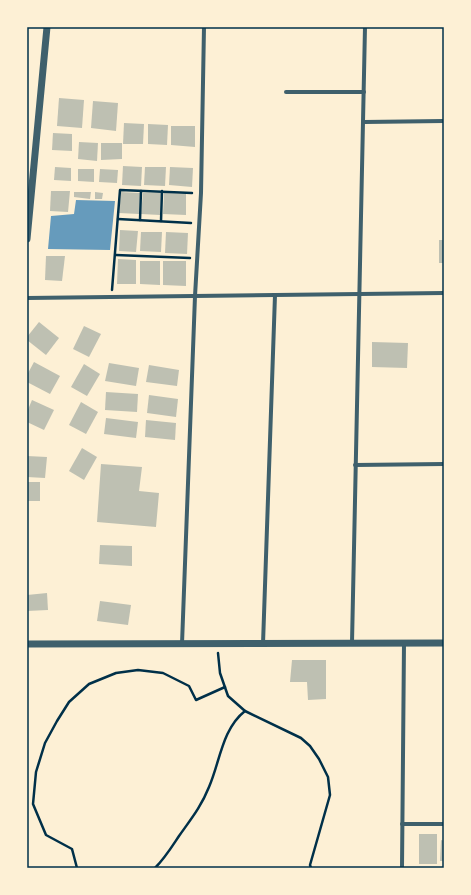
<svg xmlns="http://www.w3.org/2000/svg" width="471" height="895" font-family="Signika,sans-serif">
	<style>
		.water { fill: #669bbc }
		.building { fill: #bec0b2 }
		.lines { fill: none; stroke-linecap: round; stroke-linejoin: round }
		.path { stroke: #003049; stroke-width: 2.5 }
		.minor { stroke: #3f606c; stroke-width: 4 }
		.tertiary { stroke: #3f606c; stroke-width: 7 }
		.neatline { fill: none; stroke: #003049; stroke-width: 1.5 }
	</style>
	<rect width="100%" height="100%" fill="#fdf0d5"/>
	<polygon class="water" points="76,200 115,201 110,250 48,249 51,216 74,214"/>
	<g class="building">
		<polygon points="59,98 84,100 82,128 57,126"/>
		<polygon points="93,101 118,103 116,131 91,128"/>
		<polygon points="124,123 144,124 143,144 123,144"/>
		<polygon points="148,124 168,125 167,145 148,144"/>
		<polygon points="171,126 195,126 195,147 171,145"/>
		<polygon points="53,133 72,134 72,151 52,150"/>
		<polygon points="79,142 98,143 97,161 78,159"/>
		<polygon points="101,143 122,143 122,159 101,160"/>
		<polygon points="123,166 142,167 141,186 122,185"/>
		<polygon points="55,167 71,168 71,181 54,180"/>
		<polygon points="145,167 166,167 165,186 144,185"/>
		<polygon points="170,167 193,168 192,187 169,185"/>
		<polygon points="78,169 94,169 94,182 78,181"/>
		<polygon points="100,169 118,170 117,183 99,182"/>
		<polygon points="51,191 70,191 68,212 50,211"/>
		<polygon points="74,192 91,192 90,199 74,197"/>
		<polygon points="95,192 103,193 102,199 95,199"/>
		<polygon points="121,192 140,193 139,214 119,213"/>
		<polygon points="143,193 161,193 160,215 141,214"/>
		<polygon points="164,193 186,194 186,215 163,214"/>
		<polygon points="120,230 138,231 136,252 119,251"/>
		<polygon points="141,232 162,232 161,252 140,251"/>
		<polygon points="166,232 188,233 187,254 165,253"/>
		<rect x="439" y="240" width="5" height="23"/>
		<polygon points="46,256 65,256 62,281 45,280"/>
		<polygon points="118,259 136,260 136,284 117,284"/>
		<polygon points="140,261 160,261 160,285 140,284"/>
		<polygon points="163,261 186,261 186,286 163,285"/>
		<polygon points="39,322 59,338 46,355 27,340 27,337"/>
		<polygon points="84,326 101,334 89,357 73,349"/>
		<polygon points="372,342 408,343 407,368 372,367"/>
		<polygon points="34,362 60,376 50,394 27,382 27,375"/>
		<polygon points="109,363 139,368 136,386 105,381"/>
		<polygon points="84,364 100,374 87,396 71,387"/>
		<polygon points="149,365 179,370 177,386 146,382"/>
		<polygon points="106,392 138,394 137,412 105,410"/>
		<polygon points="149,395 178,399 176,417 147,413"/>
		<polygon points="32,400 54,410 44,430 27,422 27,412"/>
		<polygon points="81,402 98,412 86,434 69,425"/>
		<polygon points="106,418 138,422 136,438 104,434"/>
		<polygon points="146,420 176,423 175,440 145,437"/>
		<polygon points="82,448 97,457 84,480 69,471"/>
		<polygon points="27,456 47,457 45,478 27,477"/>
		<polygon points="101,464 142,467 139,491 159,493 156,527 97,522"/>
		<rect x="27" y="482" width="13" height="19"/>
		<polygon points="100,545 132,546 132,566 99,564"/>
		<polygon points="47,593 48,610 27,611 27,595"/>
		<polygon points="100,601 131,605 128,625 97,621"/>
		<polygon points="292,660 326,660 326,699 308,700 307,682 290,682"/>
		<rect x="419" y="834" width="18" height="30"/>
		<polygon points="441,840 444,841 444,861 440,861"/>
	</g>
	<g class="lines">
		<g class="path">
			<polyline points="118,219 191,223"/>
			<polyline points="140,220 141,191"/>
			<polyline points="161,221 162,191"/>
			<polyline points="116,255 190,258"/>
			<polyline points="112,290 120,190 192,193"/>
			<polyline points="218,653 220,673 228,696 245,711"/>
			<polyline points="77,868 72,849 46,835 33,804 36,772 45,743 57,721 69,702 89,684 116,673 138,670 163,673 189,686 196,700 225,687"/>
			<path d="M155,868c10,-10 16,-20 24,-32 12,-17 22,-29 30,-49 11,-25 13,-58 36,-76l56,27 9,8 9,13 9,18 2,18 -20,70 1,3"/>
		</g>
		<g class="minor">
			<polyline points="286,92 364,92"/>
			<polyline points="364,122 444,121"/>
			<polyline points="27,298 444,293"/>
			<polyline points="355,465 444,464"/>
			<polyline points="352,643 365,27"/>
			<polyline points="182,644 195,296 201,193 204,27"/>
			<polyline points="263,644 275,295"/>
			<polyline points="402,824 444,824"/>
			<polyline points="402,868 404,643"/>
		</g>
		<g class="tertiary">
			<polyline points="27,239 47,27"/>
			<polyline points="27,644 444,643"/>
		</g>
	</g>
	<rect width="471" height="895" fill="none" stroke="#fdf0d5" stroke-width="56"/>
	<rect x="28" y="28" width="415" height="839" class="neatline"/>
</svg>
